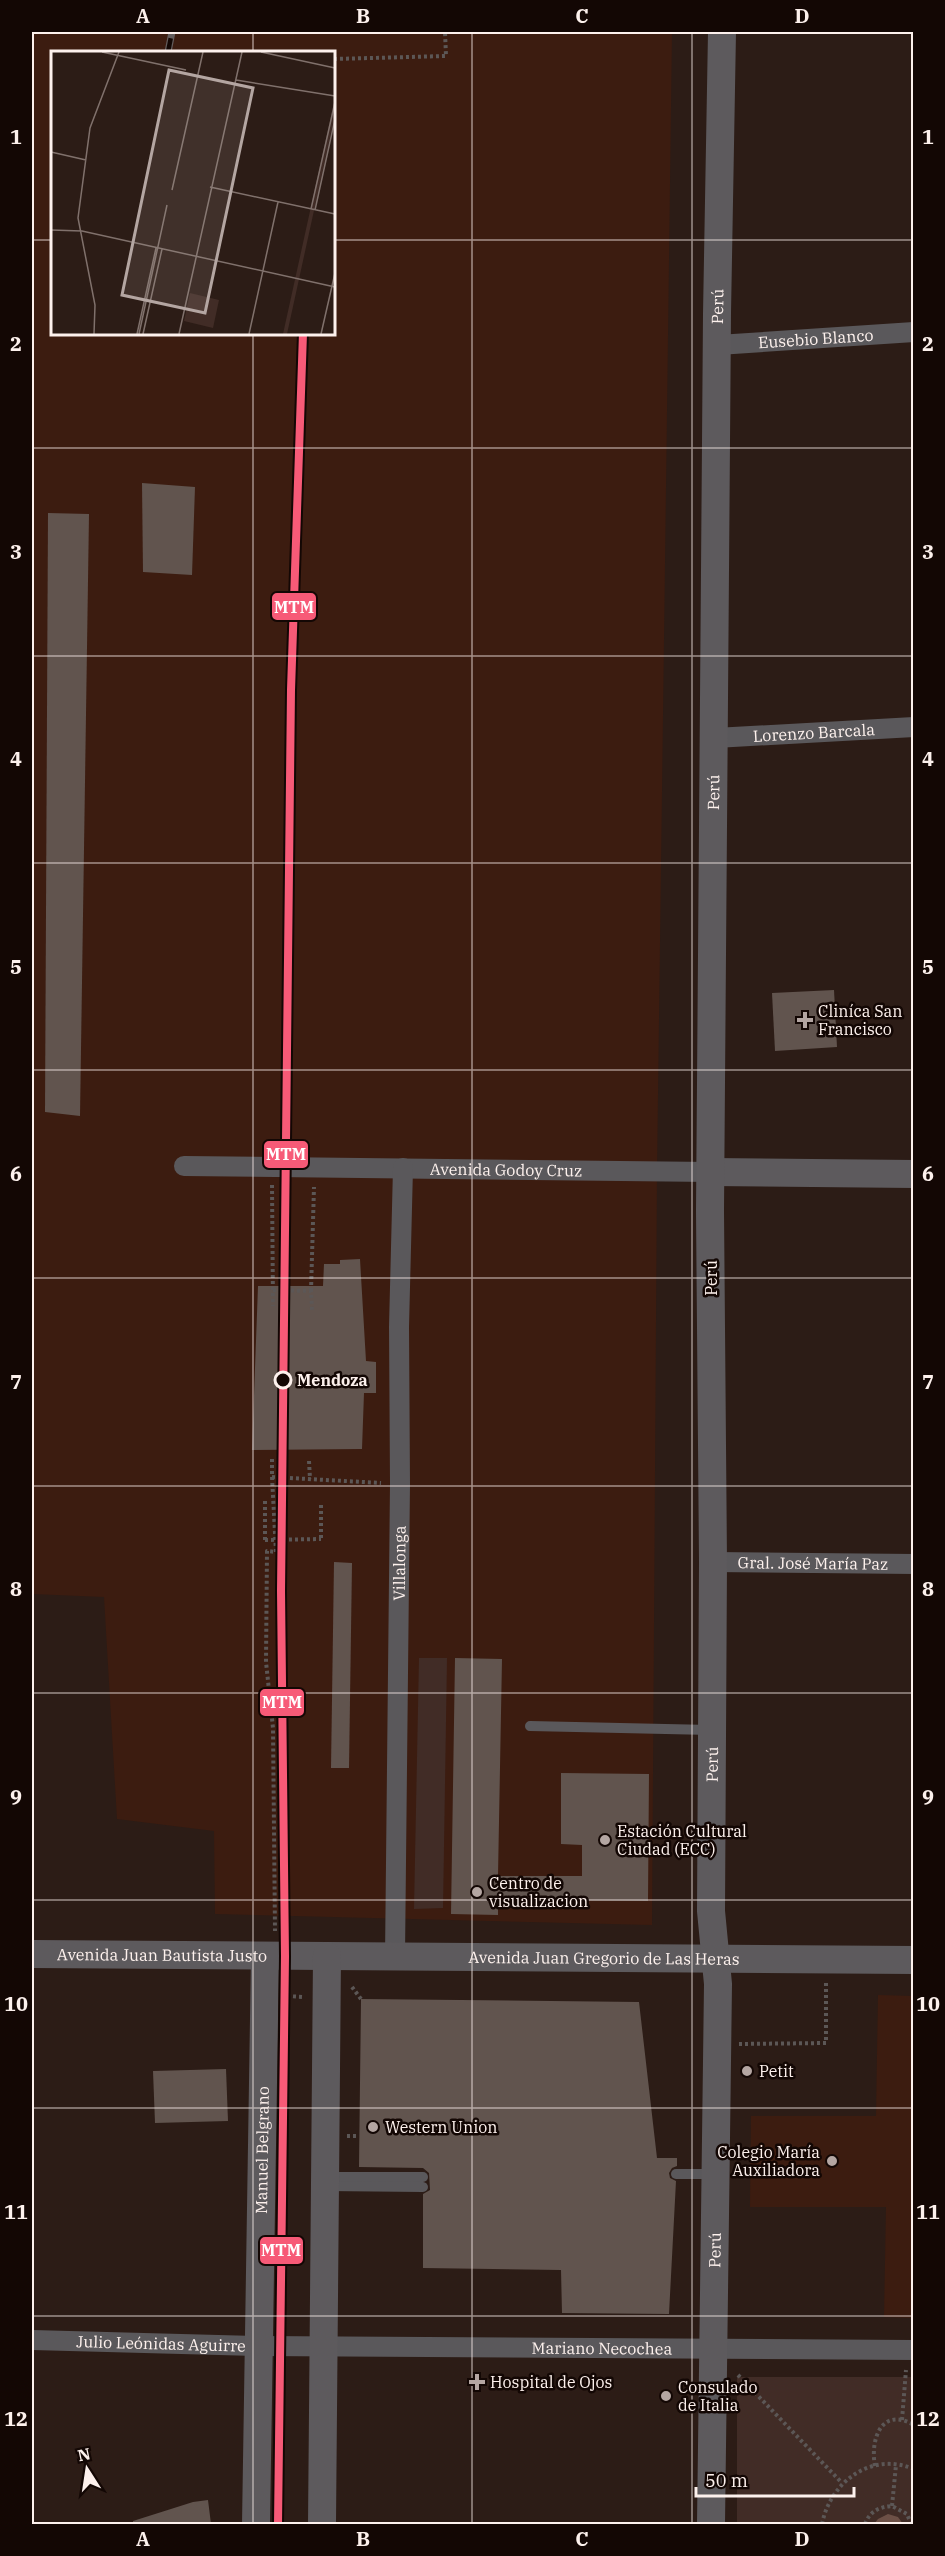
<svg xmlns="http://www.w3.org/2000/svg" width="945" height="2556" font-family="'IBM Plex Serif',serif">
	<style>
		.built { fill: #3c1c10; fill-rule: evenodd }
		.green { fill: #412c26 }
		.water { fill: #6d5046 }
		.building { fill: #61544e }
		.lines { fill: none; stroke-linecap: round; stroke-linejoin: round }
		.path { stroke: #5c5756; stroke-width: 4; stroke-dasharray: 3 3; stroke-linecap: butt }
		.lane { stroke: #5a585b; stroke-width: 10 }
		.street { stroke: #5a585b; stroke-width: 20 }
		.secondary { stroke: #5d5a5d; stroke-width: 28 }
		.rail-casing { stroke: #635d5d; stroke-width: 7 }
		.rail { stroke: #130704; stroke-width: 4.5; stroke-dasharray: 14; stroke-linecap: butt }
		.path-bridge { stroke: #5c5756; stroke-width: 4; stroke-dasharray: 3 3; stroke-linecap: butt }
		.rail-1-casing { stroke: #130704; stroke-width: 12 }
		.rail-1 { stroke: #f75a77; stroke-width: 8 }
		.grid { fill: none; stroke: #fdf1ed; stroke-width: 1.5; stroke-opacity: 0.55 }
		.poi-dot { fill: #b4a6a2; stroke: #130704; stroke-width: 2 }
		.stop-dot { fill: #130704; stroke: #fdf1ed; stroke-width: 3 }
		.labels { text-anchor: middle; stroke-width: 5; stroke-linejoin: round; paint-order: stroke }
		.street-label { font-size: 16px; fill: #fdf1ed; stroke: #130704 }
		.poi-label { font-size: 16px; fill: #fdf1ed; stroke: #130704; text-anchor: start }
		.stop-label { font-size: 16px; font-weight: bold; fill: #fdf1ed; stroke: #130704; text-anchor: start }
		.inset-road { fill: none; stroke: #80716c; stroke-width: 1.5 }
		.view { fill: #b4a6a2; fill-opacity: 0.15; stroke: #b4a6a2; stroke-width: 3 }
		.inset-edge { fill: none; stroke: #fdf1ed; stroke-width: 3 }
		.line-badge { stroke: #130704; stroke-width: 2 }
		.badge-label { font-size: 16px; text-anchor: middle; font-weight: bold; fill: #fff }
		.neatline { fill: none; stroke: #fdf1ed; stroke-width: 2 }
		.grid-label { font-size: 20px; text-anchor: middle; font-weight: bold; fill: #fdf1ed }
	</style>
	<rect width="100%" height="100%" fill="#2c1c16"/>
	<g class="built">
		<path d="M32,32h640l-15,1139 -5,754 -437,-11 -1,-83 -97,-12 -13,-222 -72,-3zM52,52h281v281h-281z"/>
		<polygon points="878,1995 913,1996 913,2318 884,2317 886,2207 750,2207 751,2116 876,2116"/>
	</g>
	<g class="green">
		<polygon points="419,1658 447,1658 443,1908 414,1909"/>
		<rect x="737" y="2377" width="176" height="147"/>
	</g>
	<polygon class="water" points="888,2514 898,2517 903,2524 874,2524 878,2519"/>
	<g class="building">
		<polygon points="142,483 195,487 192,575 143,572"/>
		<polygon points="48,513 89,514 80,1116 45,1112"/>
		<polygon points="834,990 837,1047 775,1051 772,993"/>
		<polygon points="360,1259 366,1361 376,1362 376,1393 364,1393 362,1449 252,1450 258,1286 323,1286 324,1264 340,1264 340,1260"/>
		<polygon points="334,1562 352,1563 349,1768 331,1768"/>
		<polygon points="455,1658 502,1659 498,1876 582,1876 582,1845 561,1844 561,1773 649,1774 648,1901 498,1900 498,1915 451,1914"/>
		<polygon points="361,1999 639,2002 657,2158 677,2158 677,2166 672,2168 669,2173 670,2178 676,2181 669,2314 562,2313 561,2270 423,2268 423,2194 430,2190 429,2173 423,2168 359,2167"/>
		<polygon points="226,2069 228,2121 155,2123 153,2071"/>
		<polygon points="208,2500 211,2524 133,2524 133,2521 193,2502"/>
	</g>
	<g class="lines">
		<g class="path">
			<polyline points="298,52 334,52 333,64"/>
			<polyline points="334,59 446,56 445,32"/>
			<polyline points="333,223 333,222"/>
			<polyline points="272,1185 273,1306"/>
			<polyline points="273,1290 311,1291 312,1310"/>
			<polyline points="311,1291 314,1187"/>
			<polyline points="272,1459 272,1477 381,1483"/>
			<polyline points="309,1461 310,1479"/>
			<polyline points="272,1477 276,1552 267,1551 266,1662 273,1728 275,1931"/>
			<polyline points="265,1501 265,1540"/>
			<polyline points="321,1505 321,1539"/>
			<polyline points="352,1987 361,1999"/>
			<polyline points="287,1996 303,1997"/>
			<polyline points="739,2044 826,2043 826,1981"/>
			<polyline points="347,2136 359,2136"/>
			<polyline points="738,2375 842,2483"/>
			<polyline points="902,2420 906,2370"/>
			<path d="M875,2466c-5,-26 6,-60 39,-41"/>
			<polyline points="892,2506 896,2465"/>
			<path d="M822,2524c8,-41 48,-73 92,-55"/>
			<path d="M865,2524c5,-13 14,-17 27,-18l15,8 4,10"/>
		</g>
		<g class="lane">
			<polyline points="530,1726 711,1730"/>
			<polyline points="676,2174 715,2174"/>
			<polyline points="327,2177 423,2177"/>
			<polyline points="325,2186 423,2187"/>
		</g>
		<g class="street">
			<path id="s1" d="M718,345l196,-13"/>
			<path id="s2" d="M715,738l199,-11"/>
			<path id="s3" d="M184,1166l527,6"/>
			<path id="s4" d="M713,1562l201,2"/>
			<path id="s5" d="M395,1957l5,-473 -1,-157 4,-159"/>
			<path id="s6" d="M32,2340l226,6 656,4"/>
		</g>
		<g class="secondary">
			<polyline points="711,1172 914,1174"/>
			<path id="s7" d="M32,1954l882,6"/>
			<path id="s8" d="M256,2524l9,-568"/>
			<polyline points="322,2524 327,1956"/>
			<path id="s9" d="M711,2524l7,-540 -7,-73 2,-349 -3,-351 7,-897 5,-282"/>
		</g>
		<defs>
			<polyline id="rail" points="168,52 172,32"/>
		</defs>
		<use href="#rail" class="rail-casing"/>
		<use href="#rail" class="rail"/>
		<polyline class="path-bridge" points="265,1540 321,1539"/>
		<defs>
			<polyline id="rail-1" points="278,2524 285,1956 281,1591 291,690 303,333"/>
		</defs>
		<use href="#rail-1" class="rail-1-casing"/>
		<use href="#rail-1" class="rail-1"/>
	</g>
	<path class="grid" d="M253,32v20M472,32v2492M692,32v2492M32,240h20M333,240h581M253,333v2191M32,448h882M32,656h882M32,863h882M32,1070h882M32,1278h882M32,1486h882M32,1693h882M32,1900h882M32,2108h882M32,2316h882"/>
	<g class="poi-dot">
		<path d="M802 1011h6v6h6v6h-6v6h-6v-6h-6v-6h6z"/>
		<circle cx="605" cy="1840" r="6"/>
		<circle cx="477" cy="1892" r="6"/>
		<circle cx="747" cy="2071" r="6"/>
		<circle cx="373" cy="2127" r="6"/>
		<circle cx="832" cy="2161" r="6"/>
		<path d="M474 2373h6v6h6v6h-6v6h-6v-6h-6v-6h6z"/>
		<circle cx="666" cy="2396" r="6"/>
	</g>
	<circle class="stop-dot" cx="283" cy="1380" r="8"/>
	<g class="labels">
		<g class="street-label">
			<text dy="6" stroke="none"><textPath href="#s9" startOffset="2218">Perú</textPath></text>
			<text dy="6" stroke="none"><textPath href="#s1" startOffset="98">Eusebio Blanco</textPath></text>
			<text dy="6" stroke="none"><textPath href="#s2" startOffset="99">Lorenzo Barcala</textPath></text>
			<text dy="6" stroke="none"><textPath href="#s9" startOffset="1732">Perú</textPath></text>
			<text dy="6" stroke="none"><textPath href="#s3" startOffset="322">Avenida Godoy Cruz</textPath></text>
			<text transform="translate(711 1278) rotate(-90)" y="6">Perú</text>
			<text dy="6" stroke="none"><textPath href="#s5" startOffset="394">Villalonga</textPath></text>
			<text dy="6" stroke="none"><textPath href="#s4" startOffset="100">Gral. José María Paz</textPath></text>
			<text dy="6" stroke="none"><textPath href="#s9" startOffset="760">Perú</textPath></text>
			<text dy="6" stroke="none"><textPath href="#s7" startOffset="130">Avenida Juan Bautista Justo</textPath></text>
			<text dy="6" stroke="none"><textPath href="#s7" startOffset="572">Avenida Juan Gregorio de Las Heras</textPath></text>
			<text dy="6" stroke="none"><textPath href="#s8" startOffset="374">Manuel Belgrano</textPath></text>
			<text dy="6" stroke="none"><textPath href="#s9" startOffset="274">Perú</textPath></text>
			<text dy="6" stroke="none"><textPath href="#s6" startOffset="129">Julio Leónidas Aguirre</textPath></text>
			<text dy="6" stroke="none"><textPath href="#s6" startOffset="570">Mariano Necochea</textPath></text>
		</g>
		<g class="poi-label">
			<text x="818" y="1017">Cliníca San<tspan x="818" dy="18">Francisco</tspan></text>
			<text x="617" y="1837">Estación Cultural<tspan x="617" dy="18">Ciudad (ECC)</tspan></text>
			<text x="489" y="1889">Centro de<tspan x="489" dy="18">visualizacion</tspan></text>
			<text x="759" y="2077">Petit</text>
			<text x="385" y="2133">Western Union</text>
			<text x="820" y="2158" text-anchor="end">Colegio María<tspan x="820" dy="18">Auxiliadora</tspan></text>
			<text x="490" y="2388">Hospital de Ojos</text>
			<text x="678" y="2393">Consulado<tspan x="678" dy="18">de Italia</tspan></text>
		</g>
		<g class="stop-label">
			<text x="297" y="1386">Mendoza</text>
		</g>
	</g>
	<g transform="translate(51 51)">
		<rect width="284" height="284" fill="#2c1c16"/>
		<path d="M283,51v17l-47,215h-4zM139,242l29,7 -6,28 -29,-7z" fill="#412c26"/>
		<path class="inset-road" d="M51,1l84,18M210,1l74,16M185,29l99,16M0,101l35,8M159,136l125,27M121,139l31,-138M260,158l24,-107M264,159l20,-91M0,179l31,1 253,56M43,283l1,-29 -17,-87 12,-90 29,-76M86,283l19,-86M88,283l28,-129M92,283l19,-85M128,283l63,-282M198,283l29,-132M270,283l14,-61"/>
		<path class="view" d="M118,19l84,18 -48,225 -83,-18z"/>
		<rect width="284" height="284" class="inset-edge"/>
	</g>
	<g class="line-badge">
		<rect x="271" y="592" width="46" height="29" rx="6" fill="#f75a77"/>
		<rect x="263" y="1140" width="46" height="29" rx="6" fill="#f75a77"/>
		<rect x="259" y="1688" width="46" height="29" rx="6" fill="#f75a77"/>
		<rect x="259" y="2236" width="45" height="29" rx="6" fill="#f75a77"/>
	</g>
	<g class="badge-label">
		<text x="294" y="613">MTM</text>
		<text x="286" y="1160">MTM</text>
		<text x="282" y="1708">MTM</text>
		<text x="281" y="2256">MTM</text>
	</g>
	<rect width="945" height="2556" fill="none" stroke="#130704" stroke-width="66"/>
	<g transform="translate(87 2469) rotate(348)" stroke="#130704" stroke-width="4.5" paint-order="stroke">
	<path d="M0-4.5L10 22L0 15L-10 22Z" fill="#fdf1ed"/>
	<text y="-9" font-size="16" font-weight="bold" text-anchor="middle" fill="#fdf1ed">N</text>
	</g>
	<path d="M696 2487v9h158v-9" fill="none" stroke="#fdf1ed" stroke-width="3"/>
	<text x="705" y="2487" font-size="18" fill="#fdf1ed" stroke="#130704" stroke-width="4.5" paint-order="stroke">50 m</text>
	<rect x="33" y="33" width="879" height="2490" class="neatline"/>
	<g class="grid-label">
		<text x="143" y="23">A</text>
		<text x="363" y="23">B</text>
		<text x="582" y="23">C</text>
		<text x="802" y="23">D</text>
		<text x="16" y="144">1</text>
		<text x="928" y="144">1</text>
		<text x="16" y="351">2</text>
		<text x="928" y="351">2</text>
		<text x="16" y="559">3</text>
		<text x="928" y="559">3</text>
		<text x="16" y="766">4</text>
		<text x="928" y="766">4</text>
		<text x="16" y="974">5</text>
		<text x="928" y="974">5</text>
		<text x="16" y="1181">6</text>
		<text x="928" y="1181">6</text>
		<text x="16" y="1389">7</text>
		<text x="928" y="1389">7</text>
		<text x="16" y="1596">8</text>
		<text x="928" y="1596">8</text>
		<text x="16" y="1804">9</text>
		<text x="928" y="1804">9</text>
		<text x="16" y="2011">10</text>
		<text x="928" y="2011">10</text>
		<text x="16" y="2219">11</text>
		<text x="928" y="2219">11</text>
		<text x="16" y="2426">12</text>
		<text x="928" y="2426">12</text>
		<text x="143" y="2546">A</text>
		<text x="363" y="2546">B</text>
		<text x="582" y="2546">C</text>
		<text x="802" y="2546">D</text>
	</g>
</svg>
